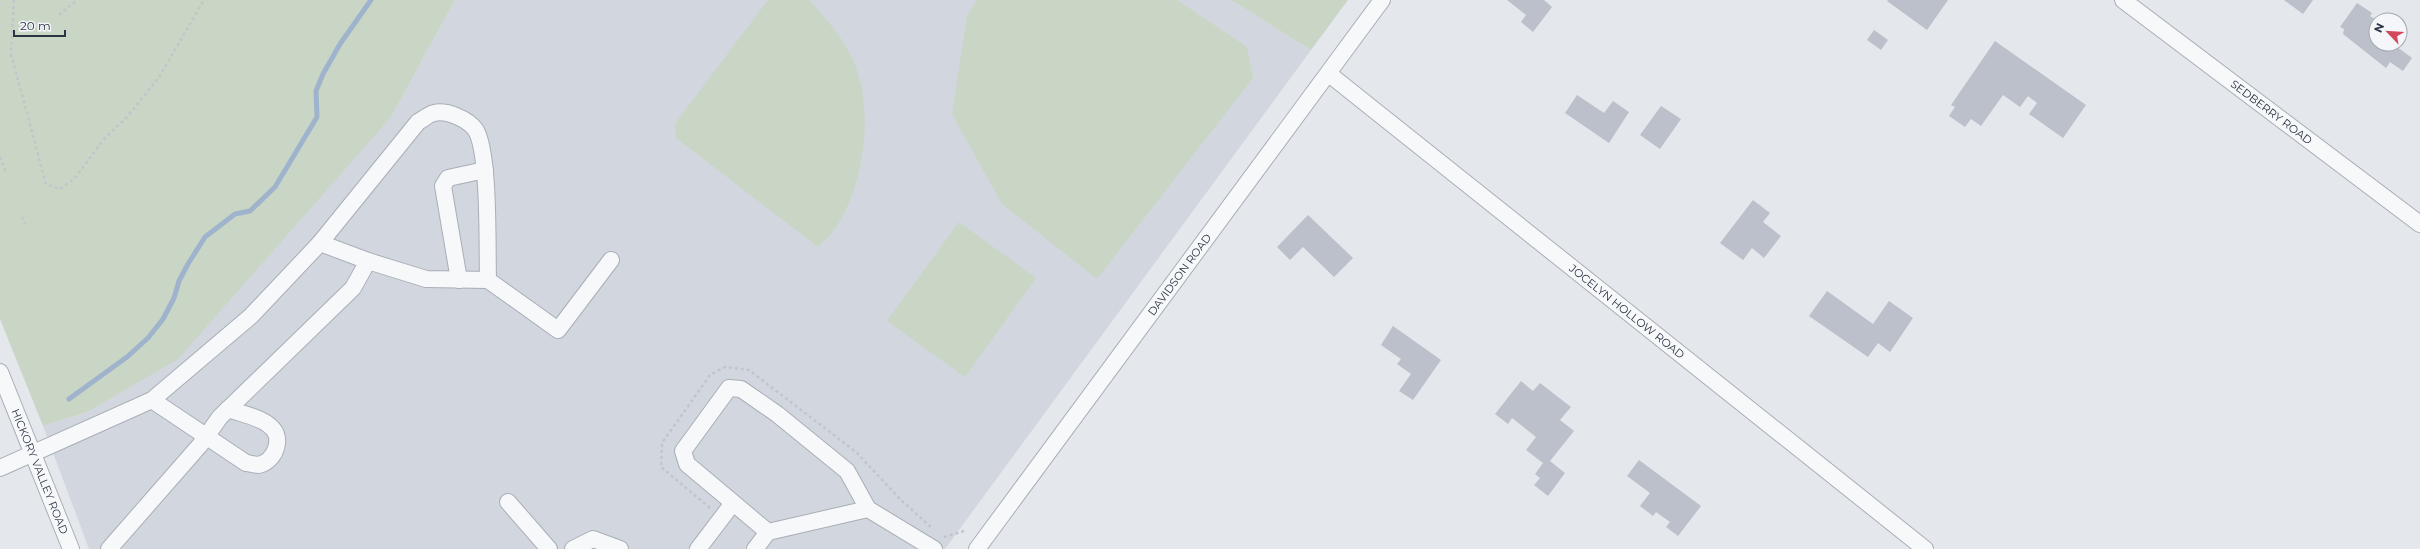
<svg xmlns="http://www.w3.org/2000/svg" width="2420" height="549" font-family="Montserrat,sans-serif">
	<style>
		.built { fill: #d2d6de }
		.green { fill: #c9d6c5 }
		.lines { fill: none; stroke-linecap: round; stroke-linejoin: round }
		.stream { stroke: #9fb4cc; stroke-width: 5 }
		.building { fill: #bbc0ca }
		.minor-casing { stroke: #a9aeb7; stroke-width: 18 }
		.path { stroke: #c2c5cb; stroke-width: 2.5; stroke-dasharray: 3 3; stroke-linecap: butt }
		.minor { stroke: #f7f8fa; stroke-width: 16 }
		.labels { text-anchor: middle; stroke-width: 3; stroke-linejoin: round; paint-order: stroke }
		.street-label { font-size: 11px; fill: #2b3445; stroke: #f4f6f9 }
	</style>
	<rect width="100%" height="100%" fill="#e4e7ec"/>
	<polygon class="built" points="455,0 1231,0 1311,50 945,549 89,549 43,426 87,412 391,117"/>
	<g class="green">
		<polygon points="0,0 455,0 391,117 178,359 87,412 43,426 0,319"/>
		<path d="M768,0h41c16,18 33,36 43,58 23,48 13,126 -16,169 -5,8 -12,14 -18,20l-142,-109 -1,-14z"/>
		<polygon points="977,0 1177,0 1247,47 1253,78 1097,279 1002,204 952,114 967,16"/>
		<polygon points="1231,0 1348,0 1311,50"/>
		<polygon points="959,222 1036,278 965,377 887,321"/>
	</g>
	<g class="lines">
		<polyline class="stream" points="69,399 127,357 148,338 163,319 174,298 179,281 188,264 205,237 235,214 250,211 275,187 317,117 316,91 323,74 340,44 371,0"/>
	</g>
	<g class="building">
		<polygon points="1507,0 1544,0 1552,7 1533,32 1521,22 1526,15"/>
		<polygon points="1888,0 1948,0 1927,30 1887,1"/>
		<polygon points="2284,0 2313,0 2303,14"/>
		<polygon points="2357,3 2372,13 2370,16 2376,20 2376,44 2393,44 2412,58 2403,71 2390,62 2386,68 2343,34 2344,29 2340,27"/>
		<polygon points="1874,30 1888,40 1881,50 1867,40"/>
		<polygon points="1995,41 2086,105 2063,138 2029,114 2037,103 2028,96 2020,107 2003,95 1981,126 1971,119 1965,127 1949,116 1955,107 1951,105"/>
		<polygon points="1577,95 1604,113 1613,101 1629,112 1609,143 1565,113"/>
		<polygon points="1661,106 1681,119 1660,149 1640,135"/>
		<polygon points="1753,200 1770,213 1763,222 1781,236 1764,258 1752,248 1743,260 1720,243"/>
		<polygon points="1308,215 1353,258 1334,277 1303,247 1290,260 1277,247"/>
		<polygon points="1827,291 1873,324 1889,301 1913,318 1890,352 1878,343 1868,357 1809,316"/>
		<polygon points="1393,326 1441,360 1413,400 1399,391 1411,374 1397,364 1401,359 1381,345"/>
		<polygon points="1521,381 1533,391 1540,383 1571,407 1560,420 1574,431 1550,461 1565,473 1548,496 1534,485 1540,478 1535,474 1543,463 1526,450 1536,437 1512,418 1508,424 1495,414"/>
		<polygon points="1639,460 1701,506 1678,536 1666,527 1670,522 1656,512 1653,516 1640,506 1650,493 1627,476"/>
	</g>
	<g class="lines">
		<defs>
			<g id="minor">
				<path id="s1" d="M2123,0l297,224"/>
				<path id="s2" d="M1329,74l596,475"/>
				<path d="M320,243l98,-121c4,-2 11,-8 16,-9 13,-3 33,6 41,16 15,21 12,121 13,151"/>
				<polyline points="459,280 443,186 448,178 485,170"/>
				<path id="s3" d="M0,372l71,177"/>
				<path d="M152,400l94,63c3,0 9,2 12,2 17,-3 26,-27 13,-38 -10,-10 -29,-13 -43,-18"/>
				<polyline points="0,468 152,400 251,316 320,243 368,261"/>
				<polyline points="508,502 549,549"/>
				<polyline points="868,509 768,532 687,464 683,451 729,388 741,389 777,414 847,471 868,509 934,549"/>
				<polyline points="109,549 200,445 220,417 353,288 368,261 426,279 488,280 558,330 611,260"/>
				<polyline points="573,549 593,539 620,549"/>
				<polyline points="698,549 733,503"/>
				<polyline points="755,549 768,532"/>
				<path id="s4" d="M977,549l405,-549"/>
			</g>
		</defs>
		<use href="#minor" class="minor-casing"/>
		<g class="path">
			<polyline points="14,0 11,54 46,184 60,189 74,179 104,139 127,117 159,77 204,0"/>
			<polyline points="59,15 77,0"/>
			<polyline points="0,157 6,173"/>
			<polyline points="22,217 25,224"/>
			<polyline points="710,508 661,467 662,443 710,375 725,367 749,370 856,452 902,501 932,528"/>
			<polyline points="944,537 964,531"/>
		</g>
		<use href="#minor" class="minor"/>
	</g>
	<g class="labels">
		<g class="street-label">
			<text dy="4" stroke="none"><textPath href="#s1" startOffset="186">SEDBERRY ROAD</textPath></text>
			<text dy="4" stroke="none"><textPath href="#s4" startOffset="341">DAVIDSON ROAD</textPath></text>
			<text dy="4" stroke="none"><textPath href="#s2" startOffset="381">JOCELYN HOLLOW ROAD</textPath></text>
			<text dy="4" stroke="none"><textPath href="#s3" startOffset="107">HICKORY VALLEY ROAD</textPath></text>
		</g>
	</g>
	<g transform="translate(2388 32) rotate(295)"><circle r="19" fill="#f4f6f9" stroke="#a4a8b1"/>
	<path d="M0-3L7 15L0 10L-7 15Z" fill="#d1495b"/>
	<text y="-6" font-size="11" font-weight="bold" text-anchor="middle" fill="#2b3445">N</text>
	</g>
	<path d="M14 30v6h51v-6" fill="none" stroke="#2b3445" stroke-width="2"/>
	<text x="20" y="30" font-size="12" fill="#2b3445" stroke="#f4f6f9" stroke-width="3" paint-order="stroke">20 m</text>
</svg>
